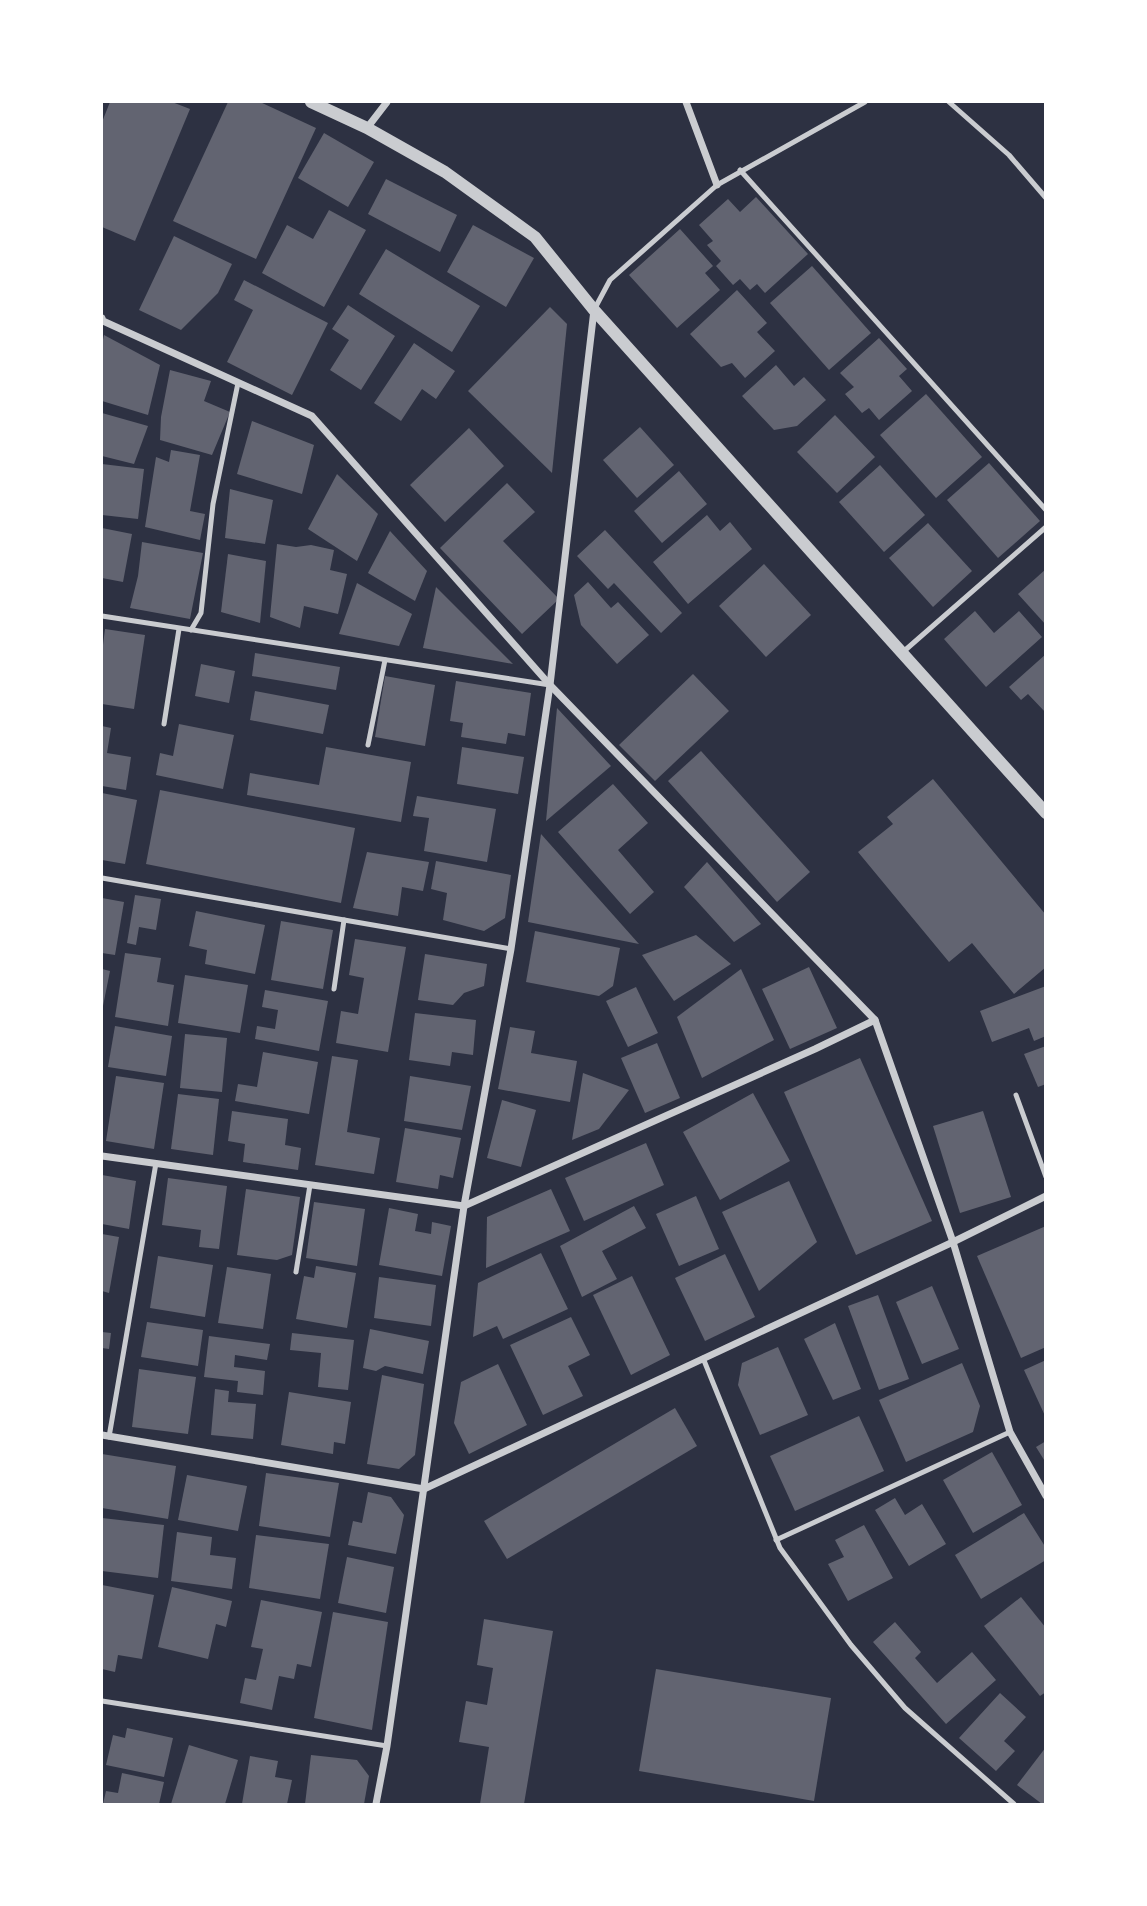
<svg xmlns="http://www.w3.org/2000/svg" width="1147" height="1906" font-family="Ubuntu,sans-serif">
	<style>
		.building { fill: #626471 }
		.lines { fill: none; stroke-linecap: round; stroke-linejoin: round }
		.service { stroke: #caccd0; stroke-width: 5 }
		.minor { stroke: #caccd0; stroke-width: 7 }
		.tertiary { stroke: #caccd0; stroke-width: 12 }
	</style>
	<rect width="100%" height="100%" fill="#2d3142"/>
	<g class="building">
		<polygon points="110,102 172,102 190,109 135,241 102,227 102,122"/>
		<polygon points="228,102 260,102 316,128 256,259 173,221"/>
		<polygon points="324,133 374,162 348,207 298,178"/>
		<polygon points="386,179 457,215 440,252 368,214"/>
		<polygon points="756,197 808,254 765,293 757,284 750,290 740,279 733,285 716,266 721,261 707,245 713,241 699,225 728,199 740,212"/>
		<polygon points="329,210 366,230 324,307 262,273 287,225 313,239"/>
		<polygon points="473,225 534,258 506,307 447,272"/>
		<polygon points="680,229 713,266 705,273 720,290 677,328 629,275"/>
		<polygon points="174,236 232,264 218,293 181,330 139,310"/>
		<polygon points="386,249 480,306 452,352 359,294"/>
		<polygon points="812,266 871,333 829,370 770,303"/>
		<polygon points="244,280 328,323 292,395 227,362 253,310 234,300"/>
		<polygon points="737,290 767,323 757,332 775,351 745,378 732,363 721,367 690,334"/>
		<polygon points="348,305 395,336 361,390 330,370 349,340 332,329"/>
		<polygon points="550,307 567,324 552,473 468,391"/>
		<polygon points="104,335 160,365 148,415 102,401 102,344"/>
		<polygon points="879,338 907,369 899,376 912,391 879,420 869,408 862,413 845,394 854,387 840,373"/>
		<polygon points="414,343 455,371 436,399 422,389 401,421 374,403"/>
		<polygon points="776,365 794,386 804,377 826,400 797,426 774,430 742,396"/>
		<polygon points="170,370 211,381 204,401 230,412 212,455 160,440 161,417"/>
		<polygon points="926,394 982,457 936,498 880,435"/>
		<polygon points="102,413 148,426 134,464 102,456"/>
		<polygon points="835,415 875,457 837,493 797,452"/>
		<polygon points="252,421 314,445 302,494 237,474"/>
		<polygon points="640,427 674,465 637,498 603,460"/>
		<polygon points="469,428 504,466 445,522 410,485"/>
		<polygon points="171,450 200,455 190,511 205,514 200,540 145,527 156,457 169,462"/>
		<polygon points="989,463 1040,521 998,558 947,500"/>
		<polygon points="102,464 144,469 138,519 102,515"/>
		<polygon points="880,465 925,515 884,552 839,502"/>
		<polygon points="679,471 707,504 662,543 634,511"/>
		<polygon points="337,474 378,514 357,561 308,529"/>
		<polygon points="507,483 535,512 503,541 559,599 522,634 440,548"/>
		<polygon points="230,489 273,500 265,544 225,538"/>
		<polygon points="707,515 720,531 730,522 752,549 688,604 653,562"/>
		<polygon points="928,523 972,571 933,607 889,558"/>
		<polygon points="102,528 132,534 123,582 102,578"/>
		<polygon points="605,530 682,613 661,633 614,583 608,589 577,556"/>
		<polygon points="390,531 427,571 415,601 368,573"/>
		<polygon points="142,542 203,553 190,619 130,608 138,576"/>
		<polygon points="277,544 296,547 311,545 334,550 330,570 347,574 338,614 304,606 300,628 270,617"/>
		<polygon points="228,554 266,561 260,623 221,612"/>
		<polygon points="764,564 811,615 766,657 719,606"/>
		<polygon points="1046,569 1046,625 1018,594"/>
		<polygon points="588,582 611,608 618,602 649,635 617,664 581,625 574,595"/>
		<polygon points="357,583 412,614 399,646 339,634"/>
		<polygon points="436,587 513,664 423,648"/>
		<polygon points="975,611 994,633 1019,611 1042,637 986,687 944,639"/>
		<polygon points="105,629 145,635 134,709 102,704 102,653"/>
		<polygon points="255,653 340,667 336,690 252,676"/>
		<polygon points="1046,654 1046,713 1028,694 1021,700 1009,687"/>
		<polygon points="201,664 235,671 229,703 195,696"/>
		<polygon points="693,674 729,711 655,781 619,745"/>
		<polygon points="385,676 435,685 425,746 375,737"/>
		<polygon points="456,681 531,693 525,736 508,733 506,744 461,737 463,723 450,721"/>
		<polygon points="255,691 329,705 323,734 250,720"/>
		<polygon points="557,708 611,766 546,821"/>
		<polygon points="179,724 234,735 223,789 156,775 160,753 173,756"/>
		<polygon points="102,726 111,728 107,753 131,757 126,790 102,786"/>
		<polygon points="326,747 411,762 401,822 247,795 250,773 319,785"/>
		<polygon points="462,747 524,757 518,794 457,784"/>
		<polygon points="701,751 810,872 777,902 668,781"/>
		<polygon points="933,779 1046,915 1046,967 1014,994 972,943 949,962 858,852 893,824 887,817"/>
		<polygon points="613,784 648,823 618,850 654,892 630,914 558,832"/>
		<polygon points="160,790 355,828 341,903 146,864"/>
		<polygon points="102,793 137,800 125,864 102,860"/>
		<polygon points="417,796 496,809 487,862 424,851 429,818 413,816"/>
		<polygon points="541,834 639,944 528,922"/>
		<polygon points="367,852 429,862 423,891 402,887 398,916 353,908"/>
		<polygon points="436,861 511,875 505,918 484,931 443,920 447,893 431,889"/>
		<polygon points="707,862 761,924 734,942 684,887"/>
		<polygon points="135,895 161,899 156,930 139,927 136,945 127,943"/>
		<polygon points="102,898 124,902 115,955 102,953"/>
		<polygon points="196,911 265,925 255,974 205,964 207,950 189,946"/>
		<polygon points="281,921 333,930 323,989 271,980"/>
		<polygon points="535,931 620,948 613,986 599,996 526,982"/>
		<polygon points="696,935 731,964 674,1001 642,955"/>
		<polygon points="355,939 406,947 388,1052 336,1043 341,1011 358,1014 364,978 349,975"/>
		<polygon points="125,953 161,958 157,982 174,985 168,1026 115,1017"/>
		<polygon points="425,954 487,964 484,986 464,993 453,1005 418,1000"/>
		<polygon points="809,967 837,1028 790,1049 762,989"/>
		<polygon points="102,969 110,971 103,1006 102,1006"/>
		<polygon points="741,969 774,1040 702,1078 677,1017"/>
		<polygon points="185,975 248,985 240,1033 178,1023"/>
		<polygon points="1046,986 1046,1036 1034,1041 1029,1028 992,1042 980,1011"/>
		<polygon points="636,987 658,1033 628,1047 606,1001"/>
		<polygon points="265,990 328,1001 319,1051 255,1039 257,1026 275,1029 278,1010 262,1007"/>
		<polygon points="415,1013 476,1020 473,1055 452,1052 450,1066 409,1060"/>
		<polygon points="115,1026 172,1036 166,1076 108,1067"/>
		<polygon points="510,1027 535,1031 531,1053 577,1061 570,1102 498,1089"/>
		<polygon points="185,1034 227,1038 222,1092 180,1088"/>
		<polygon points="657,1043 680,1098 645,1113 621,1058"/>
		<polygon points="1046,1046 1046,1084 1038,1087 1024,1054"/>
		<polygon points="263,1052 318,1062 309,1114 235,1101 238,1084 257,1087"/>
		<polygon points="332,1056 358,1060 347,1132 380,1138 374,1174 315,1165"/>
		<polygon points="860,1058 932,1221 856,1255 784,1092"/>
		<polygon points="583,1073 629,1090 599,1129 572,1140"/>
		<polygon points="116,1076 164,1083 154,1149 106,1141"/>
		<polygon points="410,1076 471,1086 462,1130 404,1121"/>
		<polygon points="753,1093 790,1161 720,1200 683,1132"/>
		<polygon points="178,1094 219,1099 213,1155 171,1149"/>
		<polygon points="502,1100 536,1110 521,1167 487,1158"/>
		<polygon points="232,1111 288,1119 285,1145 301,1148 298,1170 243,1162 245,1144 228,1141"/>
		<polygon points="983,1111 1011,1197 960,1213 933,1126"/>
		<polygon points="405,1128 461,1138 453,1178 440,1175 438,1189 396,1182"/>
		<polygon points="646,1143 664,1185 584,1221 565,1178"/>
		<polygon points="102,1175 136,1181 129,1229 102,1224"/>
		<polygon points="168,1178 227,1186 219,1249 199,1247 201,1230 162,1225"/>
		<polygon points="789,1181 817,1242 759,1291 722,1212"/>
		<polygon points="246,1189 300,1197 292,1255 277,1260 237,1255"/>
		<polygon points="551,1189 570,1231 486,1268 487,1217"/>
		<polygon points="696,1196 719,1249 679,1266 656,1214"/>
		<polygon points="314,1202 365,1209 357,1266 306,1258"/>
		<polygon points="634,1206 646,1228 602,1251 617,1279 582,1297 560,1246"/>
		<polygon points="389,1208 418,1214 415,1231 431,1234 432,1222 451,1226 442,1276 379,1265"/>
		<polygon points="1046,1226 1046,1347 1021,1358 977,1256"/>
		<polygon points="102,1234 119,1237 109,1293 102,1291"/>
		<polygon points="541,1253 568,1309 503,1339 497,1326 473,1337 478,1283"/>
		<polygon points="725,1254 755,1317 705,1341 675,1278"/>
		<polygon points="158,1256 213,1265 205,1317 150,1308"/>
		<polygon points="316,1266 356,1273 347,1328 296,1319 304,1276 314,1278"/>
		<polygon points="227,1267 271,1274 263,1329 218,1323"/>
		<polygon points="632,1276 670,1355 631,1375 593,1295"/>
		<polygon points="379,1277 436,1285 431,1326 374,1318"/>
		<polygon points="932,1286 959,1349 922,1364 896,1302"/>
		<polygon points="878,1295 909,1379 879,1390 848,1306"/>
		<polygon points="571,1317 590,1355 568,1366 583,1396 543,1415 510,1345"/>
		<polygon points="147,1322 203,1330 198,1366 141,1357"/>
		<polygon points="835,1323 861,1389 833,1400 804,1339"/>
		<polygon points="370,1329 429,1341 423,1374 385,1366 376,1371 363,1368"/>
		<polygon points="102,1332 111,1333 109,1349 102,1348"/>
		<polygon points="292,1333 354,1340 348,1390 318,1387 321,1353 290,1350"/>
		<polygon points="209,1336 270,1344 267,1360 235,1355 234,1367 265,1371 263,1395 237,1392 238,1381 204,1377"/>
		<polygon points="778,1347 808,1415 760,1435 738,1385 742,1363"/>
		<polygon points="1046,1360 1046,1418 1024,1370"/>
		<polygon points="962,1363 980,1406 973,1432 906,1462 879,1400"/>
		<polygon points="498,1364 527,1425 469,1454 454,1423 461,1382"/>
		<polygon points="139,1369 196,1377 188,1434 132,1427"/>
		<polygon points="382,1375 424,1384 415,1455 399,1469 367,1464"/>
		<polygon points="215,1389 229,1391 228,1402 256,1404 253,1439 211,1435"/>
		<polygon points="289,1392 351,1402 345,1444 334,1442 333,1454 281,1445"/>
		<polygon points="675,1408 697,1446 507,1559 484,1521"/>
		<polygon points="859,1416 884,1471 795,1511 770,1456"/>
		<polygon points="1046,1441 1046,1463 1036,1447"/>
		<polygon points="992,1452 1022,1505 973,1533 943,1480"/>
		<polygon points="102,1454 176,1466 168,1519 102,1508"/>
		<polygon points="266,1473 339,1483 330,1537 259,1526"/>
		<polygon points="187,1475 247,1486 238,1531 178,1520"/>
		<polygon points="368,1492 391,1497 404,1515 396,1554 348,1545 353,1521 362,1523"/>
		<polygon points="895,1498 905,1515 922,1504 946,1544 909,1566 875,1510"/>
		<polygon points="1024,1513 1046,1548 1046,1560 981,1599 955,1555"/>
		<polygon points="102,1518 164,1525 158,1578 102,1571"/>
		<polygon points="864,1525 893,1578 848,1601 828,1564 844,1557 835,1540"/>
		<polygon points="177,1532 212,1537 210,1555 236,1558 232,1589 171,1581"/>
		<polygon points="256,1535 329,1544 320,1599 249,1588"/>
		<polygon points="347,1557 394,1567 386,1613 338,1603"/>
		<polygon points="102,1585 154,1595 142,1659 118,1655 115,1672 102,1669"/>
		<polygon points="172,1587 232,1601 226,1627 216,1624 208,1659 158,1647"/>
		<polygon points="1021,1597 1046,1628 1046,1692 1040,1696 984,1626"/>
		<polygon points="261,1600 322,1612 311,1667 297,1664 294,1679 279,1676 272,1710 240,1703 245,1678 256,1680 263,1649 251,1647"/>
		<polygon points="333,1612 388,1622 372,1730 314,1718"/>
		<polygon points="484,1619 553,1631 524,1804 480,1804 489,1747 459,1742 466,1701 487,1705 493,1668 477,1665"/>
		<polygon points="895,1622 921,1652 915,1658 937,1683 972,1652 996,1680 946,1724 873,1642"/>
		<polygon points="656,1669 831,1698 814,1801 639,1771"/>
		<polygon points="1000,1693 1026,1717 1004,1741 1015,1751 996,1771 959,1738"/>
		<polygon points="127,1728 173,1738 164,1777 106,1765 113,1735 125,1738"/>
		<polygon points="189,1745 238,1760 225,1804 171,1804"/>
		<polygon points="1046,1747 1046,1804 1042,1804 1017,1785"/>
		<polygon points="311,1755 357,1760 369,1776 364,1804 305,1804"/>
		<polygon points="250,1756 278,1761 275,1777 292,1780 287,1804 242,1804"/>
		<polygon points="122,1773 164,1782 159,1804 103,1804 106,1791 118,1793"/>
	</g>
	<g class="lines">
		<g class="service">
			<polyline points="949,102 1009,155 1046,198"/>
			<polyline points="740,170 1046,510"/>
			<polyline points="594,310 610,280 717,185 865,102"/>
			<polyline points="102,616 550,685"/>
			<polyline points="191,630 201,613 213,504 238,383"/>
			<polyline points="903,652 1046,527"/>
			<polyline points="164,724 179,629"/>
			<polyline points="368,745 385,660"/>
			<polyline points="102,878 511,949"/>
			<polyline points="334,989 344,920"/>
			<polyline points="1016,1095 1046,1177"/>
			<polyline points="296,1272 310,1185"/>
			<polyline points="703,1358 780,1548 851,1645 905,1708 1014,1804"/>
			<polyline points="109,1437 156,1163"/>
			<polyline points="776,1540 1010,1432"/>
			<polyline points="102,1701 387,1746"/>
		</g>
		<g class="minor">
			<polyline points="686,102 717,185"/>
			<polyline points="367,128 387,102"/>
			<polyline points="102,318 103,321 312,416 550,685 875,1020 953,1242 1010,1432 1046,1496"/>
			<polyline points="102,1156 464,1206 815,1049 875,1020"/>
			<polyline points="102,1435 424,1489 953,1242 1046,1196"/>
			<polyline points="376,1804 387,1746 464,1206 511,949 550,685 594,310"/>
		</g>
		<polyline class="tertiary" points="311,102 367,128 445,172 535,237 594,310 1046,813"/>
	</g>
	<rect width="1147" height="1906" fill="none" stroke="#ffffff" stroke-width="206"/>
</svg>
